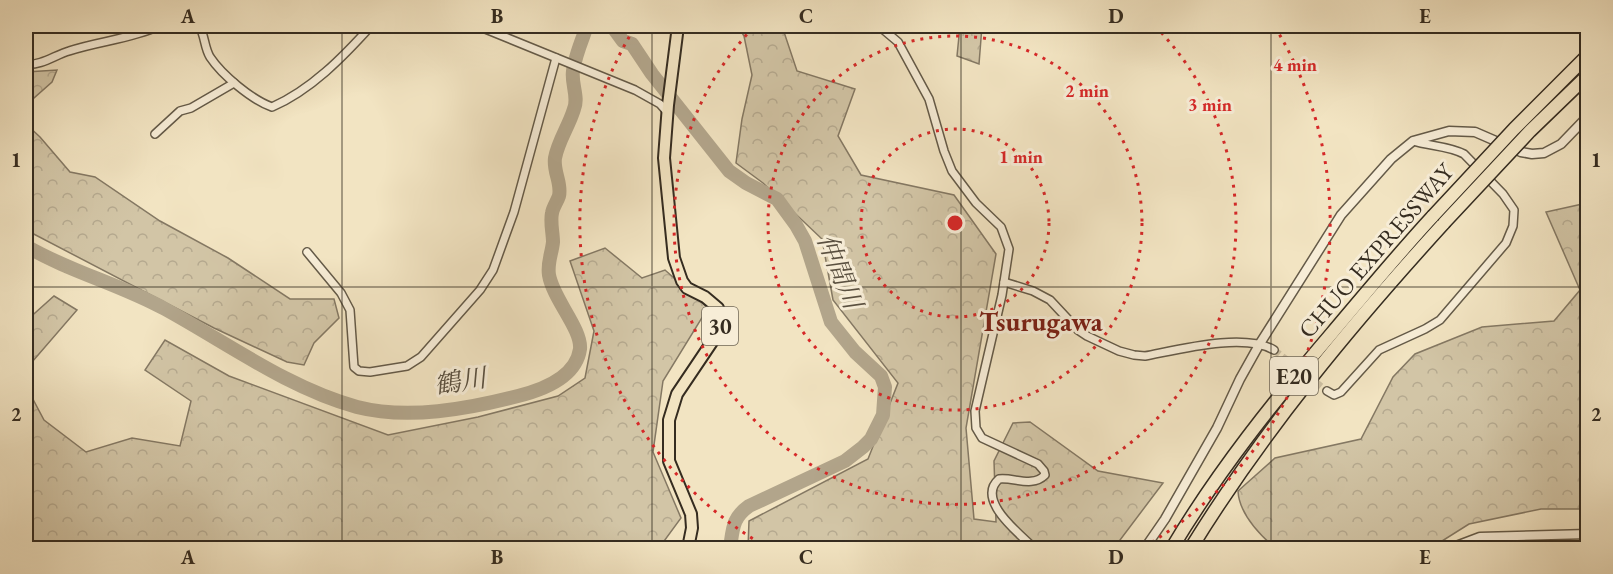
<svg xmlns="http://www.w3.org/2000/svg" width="1613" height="574" font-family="'EB Garamond','Noto Serif JP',serif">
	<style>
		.forest { fill: url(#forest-crowns); stroke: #847863; stroke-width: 1.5 }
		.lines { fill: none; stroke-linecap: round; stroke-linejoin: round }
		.river { stroke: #b2a58b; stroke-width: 14 }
		.minor-tunnel { stroke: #ccbfa2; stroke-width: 7; stroke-dasharray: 7 3.5; stroke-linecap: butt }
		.minor-casing { stroke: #645a48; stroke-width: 10 }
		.tertiary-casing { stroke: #645a48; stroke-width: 11 }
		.primary-casing { stroke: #352c20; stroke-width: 14 }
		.motorway-casing { stroke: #352c20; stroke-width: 15 }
		.minor { stroke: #f7edd7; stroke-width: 7 }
		.tertiary { stroke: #f7edd7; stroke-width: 8 }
		.primary { stroke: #f2e4c2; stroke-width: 10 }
		.motorway { stroke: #f2e4c2; stroke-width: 12 }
		.motorway-bridge-casing { stroke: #352c20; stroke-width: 15; stroke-linecap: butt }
		.motorway-bridge { stroke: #f2e4c2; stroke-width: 12 }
		.grid { fill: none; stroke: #352c20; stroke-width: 1.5; stroke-opacity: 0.55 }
		.ring { fill: none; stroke: #d62828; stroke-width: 3; stroke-dasharray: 3 6 }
		.labels { text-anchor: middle; stroke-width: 6; stroke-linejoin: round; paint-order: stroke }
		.shield { fill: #f7edd7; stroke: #6f6657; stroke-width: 1.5 }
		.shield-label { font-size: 22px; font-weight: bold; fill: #352c20 }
		.street-label { font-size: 24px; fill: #352c20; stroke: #f7edd7 }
		.water-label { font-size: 26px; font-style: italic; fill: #5a5040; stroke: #f7edd7 }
		.quarter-label { font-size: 27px; font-weight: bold; fill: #7a1f14; stroke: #f7edd7 }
		.centre { fill: #d62828; stroke: #f7edd7; stroke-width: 3 }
		.ring-label { font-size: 18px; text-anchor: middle; font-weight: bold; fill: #d62828; stroke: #f7edd7; stroke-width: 6; stroke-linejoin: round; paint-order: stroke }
		.neatline { fill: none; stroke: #352c20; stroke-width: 2 }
		.grid-label { font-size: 20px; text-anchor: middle; font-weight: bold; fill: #352c20 }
	</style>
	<defs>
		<pattern id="forest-crowns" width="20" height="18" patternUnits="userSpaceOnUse" patternTransform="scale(1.5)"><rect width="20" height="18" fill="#d2c5a6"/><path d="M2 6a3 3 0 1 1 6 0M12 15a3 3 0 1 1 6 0" fill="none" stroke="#b5a98f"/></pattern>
	</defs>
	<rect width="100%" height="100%" fill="#f2e4c2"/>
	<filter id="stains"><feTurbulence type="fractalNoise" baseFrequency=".00333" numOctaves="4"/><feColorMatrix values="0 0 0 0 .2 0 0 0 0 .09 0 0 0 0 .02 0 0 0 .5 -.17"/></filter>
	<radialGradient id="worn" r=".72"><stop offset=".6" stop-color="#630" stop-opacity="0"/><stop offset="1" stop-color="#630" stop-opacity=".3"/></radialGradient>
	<g class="forest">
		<polygon points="738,26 782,26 797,71 855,89 838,136 861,175 954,195 996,254 966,428 974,519 996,522 994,461 1013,423 1030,422 1098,471 1163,483 1114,548 748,548 749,521 868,459 898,383 833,300 822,239 763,183 736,163 742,119 752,75 744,36"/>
		<polygon points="960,26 982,26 979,64 957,56"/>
		<polygon points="57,70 52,82 26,105 26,72"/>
		<polygon points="26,124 40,137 70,172 95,177 160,221 228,258 290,299 334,299 339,318 314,343 304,365 287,362 214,328 26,230"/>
		<path d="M1587,203v306h-46l-72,15 -38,24h-156c-15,-13 -36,-35 -37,-57l37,-33 86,-19 32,-62 22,-23 67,-27 72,-6 26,-31 -34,-78z"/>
		<polygon points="605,248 642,278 665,270 708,308 663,381 653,452 681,518 659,548 26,548 26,386 44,420 86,452 132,438 180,446 191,401 145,370 165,340 229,376 388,435 478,417 558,396 585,378 594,331 570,261"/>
		<polygon points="54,296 77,310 26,369 26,321"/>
	</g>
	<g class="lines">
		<g class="river">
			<path d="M612,26l11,15 9,3 20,30 77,97 17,12 31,16 19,26 9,16 26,81 24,30 26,24 4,11 -2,28 -12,24 -8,8 -18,14 -96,45c-17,12 -16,23 -19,42"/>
			<path d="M26,246c44,26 94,38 139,63 62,34 123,79 192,98 51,13 111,2 161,-11 24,-6 58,-19 62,-47 2,-20 -27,-50 -31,-74 -2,-12 3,-22 4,-33 0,-9 -3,-20 -1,-29 1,-6 5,-11 7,-17 3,-13 -6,-24 -4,-38 3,-17 14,-32 19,-49 5,-12 -3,-25 -1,-38 2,-15 9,-31 14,-45"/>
		</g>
		<polyline class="minor-tunnel" points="1274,350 1327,391"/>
		<defs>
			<g id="minor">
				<path d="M199,26c6,9 5,21 11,31 12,18 42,43 62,50 39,-17 71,-50 99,-81"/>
				<polyline points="478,26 635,90 660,104 667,112"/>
				<path d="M879,26l19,16 31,57 15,52 8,20 24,32 25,24 8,22 -7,46 -27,116 1,17 6,10 56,26 6,7 1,4c-13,13 -31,2 -46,4 -24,21 21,55 35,69"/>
				<path d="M26,64c15,2 29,-9 43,-13 30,-10 62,-12 90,-25"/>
				<polyline points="155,134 180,111 191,108 234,83"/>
				<polyline points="307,252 341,293 350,310 354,367 359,371 370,372 407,366 421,357 480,290 493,270 514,212 556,58"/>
				<path d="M1004,282l29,9 17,9 28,30 9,6 32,15 15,4 11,1c32,-6 99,-24 129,-6"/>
				<path d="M1327,391l7,4 7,-3 38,-42 46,-21 15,-9 66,-77 7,-17 1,-16 -11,-16 -39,-40c-15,-8 -35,-8 -51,-13"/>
			</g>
			<g id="tertiary">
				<polyline points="1582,26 1588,32"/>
				<polyline points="1145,548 1165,519 1217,428 1240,379 1259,345 1341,215 1391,159 1413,141 1449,131 1475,132 1521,152 1532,154 1544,153 1561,144 1588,116"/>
				<polyline points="1451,548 1480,537 1588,534"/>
			</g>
			<polyline id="primary" points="678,26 668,105 664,158 674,258 682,281 687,288 705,297 718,308 722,321 714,339 677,394 669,420 669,461 691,514 692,528 688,548"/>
			<g id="motorway">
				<path d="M1172,548c46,-77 102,-147 160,-215 33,-39 66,-79 101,-117"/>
				<path d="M1191,548c72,-117 160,-223 253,-325"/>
			</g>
		</defs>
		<use href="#minor" class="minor-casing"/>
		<use href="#tertiary" class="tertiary-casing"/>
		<use href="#primary" class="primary-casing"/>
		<use href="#motorway" class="motorway-casing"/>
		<use href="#minor" class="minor"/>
		<use href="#tertiary" class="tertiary"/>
		<use href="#primary" class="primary"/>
		<use href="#motorway" class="motorway"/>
		<defs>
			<g id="motorway-bridge">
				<polyline points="1433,216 1514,129 1588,55"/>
				<polyline points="1444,223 1530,131 1588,75"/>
			</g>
		</defs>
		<use href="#motorway-bridge" class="motorway-bridge-casing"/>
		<use href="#motorway-bridge" class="motorway-bridge"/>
	</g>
	<path class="grid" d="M342,26v522M652,26v522M961,26v522M1271,26v522M26,287h1562"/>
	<g class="ring">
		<circle cx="955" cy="223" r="94"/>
		<circle cx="955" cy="223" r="187"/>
		<path d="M1155 26A281 281 0 1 1 755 26"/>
		<path d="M768 548A375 375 0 0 1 635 27M1275 27A375 375 0 0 1 1142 548"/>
	</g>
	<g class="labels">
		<g class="shield">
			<rect x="702" y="307" width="36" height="38" rx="4.5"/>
			<rect x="1270" y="357" width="48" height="38" rx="4.5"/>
		</g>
		<g class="shield-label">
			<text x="720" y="334">30</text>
			<text x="1294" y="384">E20</text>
		</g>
		<g class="street-label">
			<text transform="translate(1376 251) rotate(-49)" y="8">CHUO EXPRESSWAY</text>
		</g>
		<g class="water-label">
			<text transform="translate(840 271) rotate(68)" y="9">仲間川</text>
			<text transform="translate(460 381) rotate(-9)" y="9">鶴川</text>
		</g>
		<g class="quarter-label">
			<text x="1041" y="331">Tsurugawa</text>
		</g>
	</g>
	<circle cx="955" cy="223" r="9" class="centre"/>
	<g class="ring-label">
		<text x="1295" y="71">4 min</text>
		<text x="1087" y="97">2 min</text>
		<text x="1210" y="111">3 min</text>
		<text x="1021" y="163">1 min</text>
	</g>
	<rect width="1613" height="574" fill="none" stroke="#f2e4c2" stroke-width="66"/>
	<rect x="33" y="33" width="1547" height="508" class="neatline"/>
	<g class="grid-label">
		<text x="188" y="23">A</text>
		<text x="497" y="23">B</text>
		<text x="806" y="23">C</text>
		<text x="1116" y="23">D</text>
		<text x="1425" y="23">E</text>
		<text x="16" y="167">1</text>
		<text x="1596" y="167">1</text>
		<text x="16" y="421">2</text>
		<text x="1596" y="421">2</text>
		<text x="188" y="564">A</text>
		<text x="497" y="564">B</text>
		<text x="806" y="564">C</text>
		<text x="1116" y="564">D</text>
		<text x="1425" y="564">E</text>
	</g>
	<rect width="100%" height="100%" filter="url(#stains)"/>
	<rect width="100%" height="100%" fill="url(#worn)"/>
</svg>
